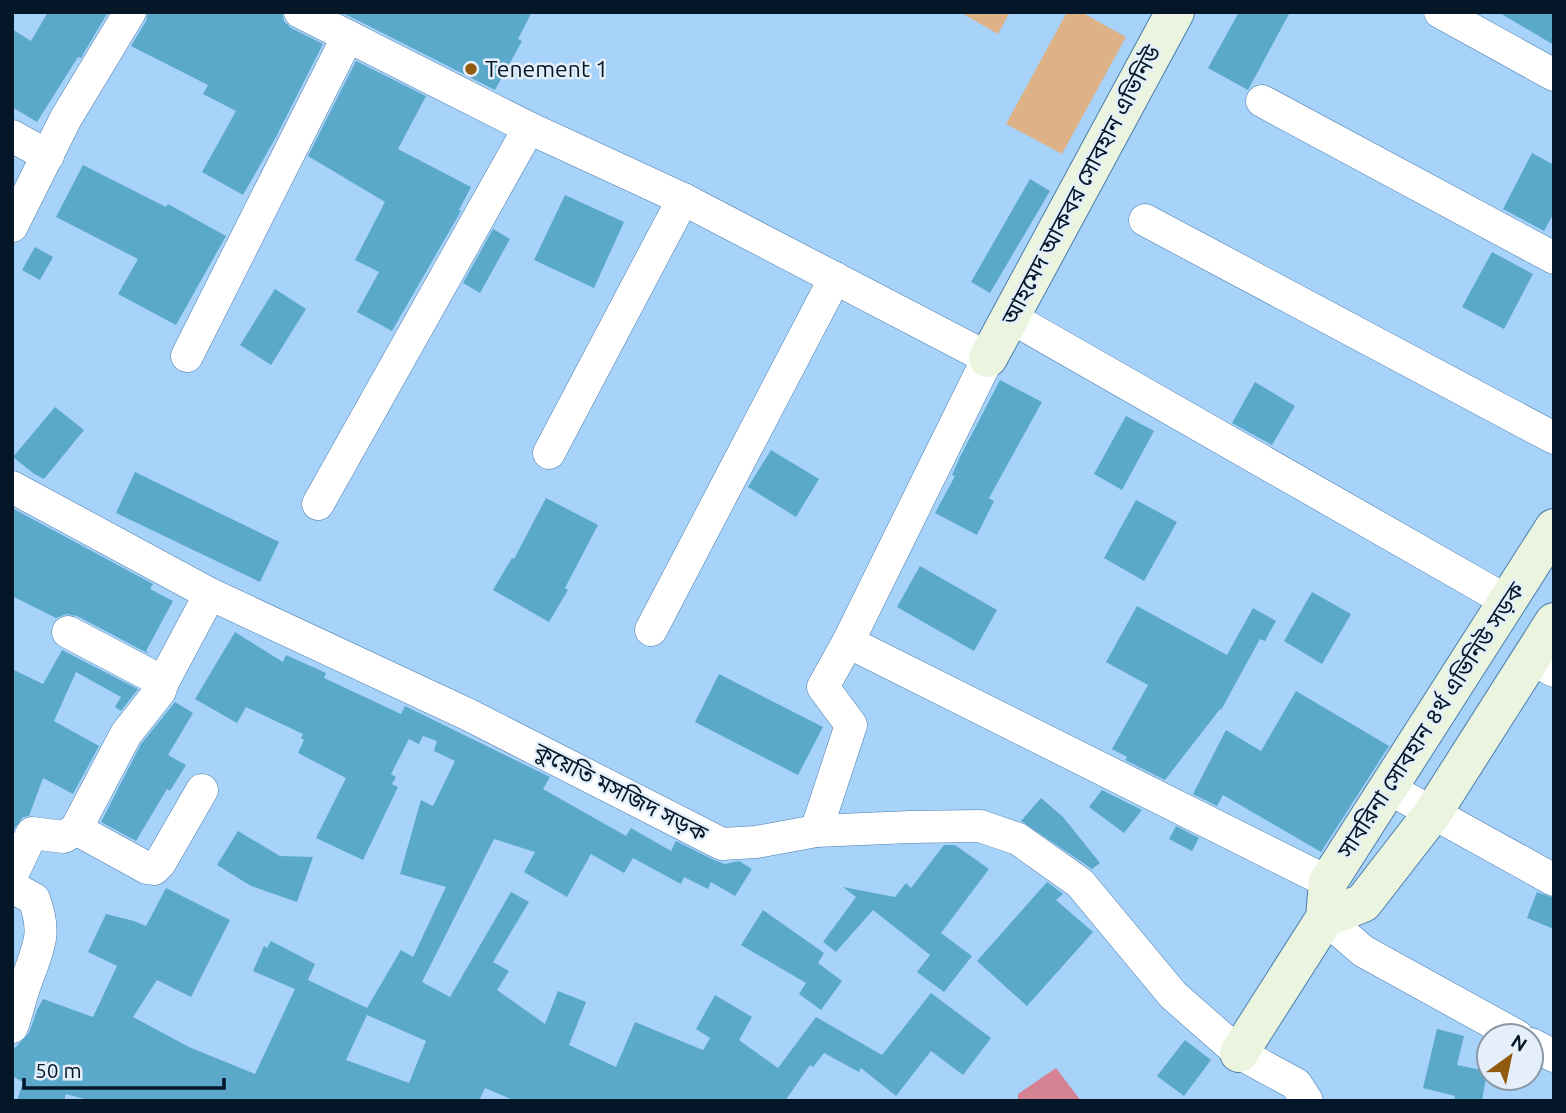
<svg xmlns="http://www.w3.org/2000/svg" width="1566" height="1113" font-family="Ubuntu,'Noto Sans Bengali',sans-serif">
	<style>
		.green { fill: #ddb286 }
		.water { fill: #d58393 }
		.building { fill: #5ba9ca; fill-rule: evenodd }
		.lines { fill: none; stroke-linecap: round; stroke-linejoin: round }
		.street-casing { stroke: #4b7eac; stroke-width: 33 }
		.secondary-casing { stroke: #4b7eac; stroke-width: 40 }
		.street { stroke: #fff; stroke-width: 32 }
		.secondary { stroke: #ebf4de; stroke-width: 38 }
		.poi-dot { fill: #905a0f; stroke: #e4eff9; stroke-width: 2.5 }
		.labels { text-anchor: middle; stroke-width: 5; stroke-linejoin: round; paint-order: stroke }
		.poi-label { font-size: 23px; fill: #031729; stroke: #e4eff9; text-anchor: start }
		.street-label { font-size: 23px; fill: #031729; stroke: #e4eff9 }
	</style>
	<rect width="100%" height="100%" fill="#a7d2fa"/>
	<g class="green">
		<polygon points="960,12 1010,12 998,34"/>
		<polygon points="1067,12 1081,12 1126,37 1062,154 1006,124"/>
	</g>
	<polygon class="water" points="1056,1068 1081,1101 1018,1101 1018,1094"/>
	<g class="building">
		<polygon points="48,12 108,12 81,58 78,57 37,122 12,107 12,29 31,41"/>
		<polygon points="148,12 282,12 284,21 291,28 323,44 276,137 243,195 202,172 236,111 203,94 208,85 131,46 146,21"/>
		<polygon points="341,12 532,12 518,39 522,41 495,90"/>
		<polygon points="1239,12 1290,12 1248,90 1208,68"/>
		<polygon points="1498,12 1554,12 1554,45"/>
		<polygon points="356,61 426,96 398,149 471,187 459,210 461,211 392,331 357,312 379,272 355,260 385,202 308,156"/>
		<polygon points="1532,153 1554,165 1554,213 1544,231 1503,209"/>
		<polygon points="83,165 166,207 168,204 226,236 176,325 118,294 138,259 56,217"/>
		<polygon points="1030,179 1050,191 990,293 971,282"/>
		<polygon points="565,195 624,222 594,288 534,260"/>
		<polygon points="493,229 510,239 480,293 463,283"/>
		<polygon points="35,247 53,257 40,280 22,270"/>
		<polygon points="1492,252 1533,274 1504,329 1462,307"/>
		<polygon points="275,289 306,309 271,365 240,345"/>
		<polygon points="1000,380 1042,402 989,498 994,501 977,535 935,513 955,476 952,475 960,457"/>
		<polygon points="1255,382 1295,406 1272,445 1232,423"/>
		<polygon points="55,407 84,430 44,479 33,473 13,457"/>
		<polygon points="1126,416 1154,431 1122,490 1094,474"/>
		<polygon points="771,450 819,479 796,517 748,487"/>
		<polygon points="135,472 279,542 260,582 116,513"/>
		<polygon points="546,498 598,525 565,588 568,590 549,622 493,590 512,558 514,559"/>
		<polygon points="1136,500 1177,522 1144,581 1104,558"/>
		<polygon points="12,508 153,584 150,589 173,601 146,651 149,654 77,616 67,614 56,618 12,596"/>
		<polygon points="920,566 997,610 974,651 897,607"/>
		<polygon points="1312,592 1351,614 1322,664 1284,641"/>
		<polygon points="1137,606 1227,655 1253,608 1276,621 1265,641 1260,639 1221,710 1220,709 1165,780 1125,760 1127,757 1112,749 1148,685 1106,662"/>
		<path d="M235,632l48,30 3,-7 40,18 -2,5 77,36 4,-8 145,71 -7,12 83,47 5,-8 40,23 5,-10 38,19 11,4 14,-3 13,8 -17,27 -24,-14 -3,7 -24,-12 -3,7 -48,-26 -9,15 -33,-19 -24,43 -43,-25 11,-20 -41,-13 -72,143 28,15 61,-105 18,10 -36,60 16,9 -12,19 48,34 13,-33 28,11 -17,43 47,22 19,-45 68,28 7,-12 -14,-9 19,-34 37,22 -13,23 39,28 38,-51 66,38 49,-62 60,45 -28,37 -32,-24 -35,45 -35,-28 -2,4 -35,-19 -11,14 -3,-2 -25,36h-270l-30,-13 -6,13h-387l-26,-7 -2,7h-47l6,-19 -11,-6v-25l17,-18 8,-23 6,-11 50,18 24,-51 -29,-14 18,-38 28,7 12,5 20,-38 64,32 -39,77 -34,-17 -24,37 56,30 66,27 40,-85 -42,-18 11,-25 3,2 4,-7 44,23 -7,16 59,28 34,-58 12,7 33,-70 -46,-13 21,-74 12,6 22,-45 -21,-10 3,-10 -14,-5 -4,8 -10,-5 -18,35 5,3 -4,7 6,3 -35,73 -47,-22 30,-60 -48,-25 6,-13 -3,-2 2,-4 -57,-27 -9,16 -42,-24zM367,1015l59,26 -17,42 -63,-23z"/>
		<polygon points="62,650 138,689 121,711 115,707 121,697 76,672 54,721 99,746 73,794 43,778 29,816 23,817 12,832 12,669 43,684"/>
		<polygon points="719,674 823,727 798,775 695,722"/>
		<polygon points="1296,691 1389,746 1321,852 1223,795 1217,806 1193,794 1226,730 1261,751"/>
		<polygon points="175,702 193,713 168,755 186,765 170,791 167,789 136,841 101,822 141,744"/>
		<polygon points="1102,790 1142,810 1124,833 1089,807"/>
		<polygon points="1041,798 1063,817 1100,863 1092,869 1021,821"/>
		<polygon points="1176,826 1199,838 1192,851 1169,839"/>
		<polygon points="238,831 280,856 313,857 297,902 251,886 217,865"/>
		<polygon points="944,845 955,845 989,869 941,933 972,956 944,992 917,972 930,955 873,910 836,952 823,942 856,897 843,887 895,897 906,883 911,888"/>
		<polygon points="1047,882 1063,894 1056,900 1093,932 1027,1006 977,961"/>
		<polygon points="1537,892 1554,898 1554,929 1527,918"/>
		<polygon points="763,910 824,953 818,963 842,981 821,1010 799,994 806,983 741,945"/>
		<polygon points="1437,1029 1464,1036 1457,1065 1487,1071 1482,1101 1454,1101 1455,1096 1423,1088"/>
		<polygon points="1185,1040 1211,1060 1184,1096 1157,1076"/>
	</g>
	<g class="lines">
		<defs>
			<g id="street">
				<polyline points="300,12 529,128 683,199 988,358 848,642 823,687 851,725 816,831"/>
				<polyline points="1440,12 1554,75"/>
				<polyline points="1262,101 1554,258"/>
				<polyline points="12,136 48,156"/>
				<polyline points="1145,220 1554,438"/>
				<polyline points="12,226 66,118 130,12"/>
				<polyline points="1010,317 1507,601"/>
				<polyline points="187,356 348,36"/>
				<polyline points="549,453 683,199"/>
				<polyline points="12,487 210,594 469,715 722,844 756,842 816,831 910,827 980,826 1018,839 1080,883 1173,995 1239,1053 1296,1084 1307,1101"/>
				<polyline points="318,504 529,128"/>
				<polyline points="651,630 835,278"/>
				<polyline points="68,632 163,682"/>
				<polyline points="848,642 1328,882"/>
				<polyline points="1531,658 1554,671"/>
				<polyline points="1388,788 1554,880"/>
				<polyline points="76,829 147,868 154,869 160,863 202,790"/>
				<polyline points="12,875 32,833 64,837 76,829 126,734 160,691 163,682 210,594"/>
				<path d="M12,887l22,12c12,32 6,45 -5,75 -7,17 -11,36 -17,53"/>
				<polyline points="1325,918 1363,951 1517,1036"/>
				<polyline points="1531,1044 1554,1056"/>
			</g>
			<g id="secondary">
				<polyline points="988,358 1175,12"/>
				<polyline points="1325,918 1363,903 1432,814 1554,622"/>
				<polyline points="1239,1053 1325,918 1328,882 1554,528"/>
			</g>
		</defs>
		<use href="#street" class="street-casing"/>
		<use href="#secondary" class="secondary-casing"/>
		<use href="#street" class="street"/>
		<use href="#secondary" class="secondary"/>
	</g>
	<circle class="poi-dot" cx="471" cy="69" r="7"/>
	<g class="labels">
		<g class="poi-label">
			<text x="485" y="77">Tenement 1</text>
		</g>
		<g class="street-label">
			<text transform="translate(1081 185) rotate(-62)" y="8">আহমেদ আকবর সোবহান এভিনিউ</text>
			<text transform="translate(1431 720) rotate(-57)" y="8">সাবরিনা সোবহান ৪র্থ এভিনিউ সড়ক</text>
			<text transform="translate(621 792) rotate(27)" y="8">কুয়েতি মসজিদ সড়ক</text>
		</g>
	</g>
	<rect width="1566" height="1113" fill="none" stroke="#031729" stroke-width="28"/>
	<g transform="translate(1510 1057) rotate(33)"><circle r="33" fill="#e4eff9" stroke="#8a99a6" stroke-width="2"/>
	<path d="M0-5L12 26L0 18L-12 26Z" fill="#905a0f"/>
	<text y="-10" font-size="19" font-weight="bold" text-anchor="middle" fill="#031729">N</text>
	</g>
	<path d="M24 1078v10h200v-10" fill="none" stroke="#031729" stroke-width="3.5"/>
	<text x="35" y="1078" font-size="21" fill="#031729" stroke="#e4eff9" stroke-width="5" paint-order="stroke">50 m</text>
</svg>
